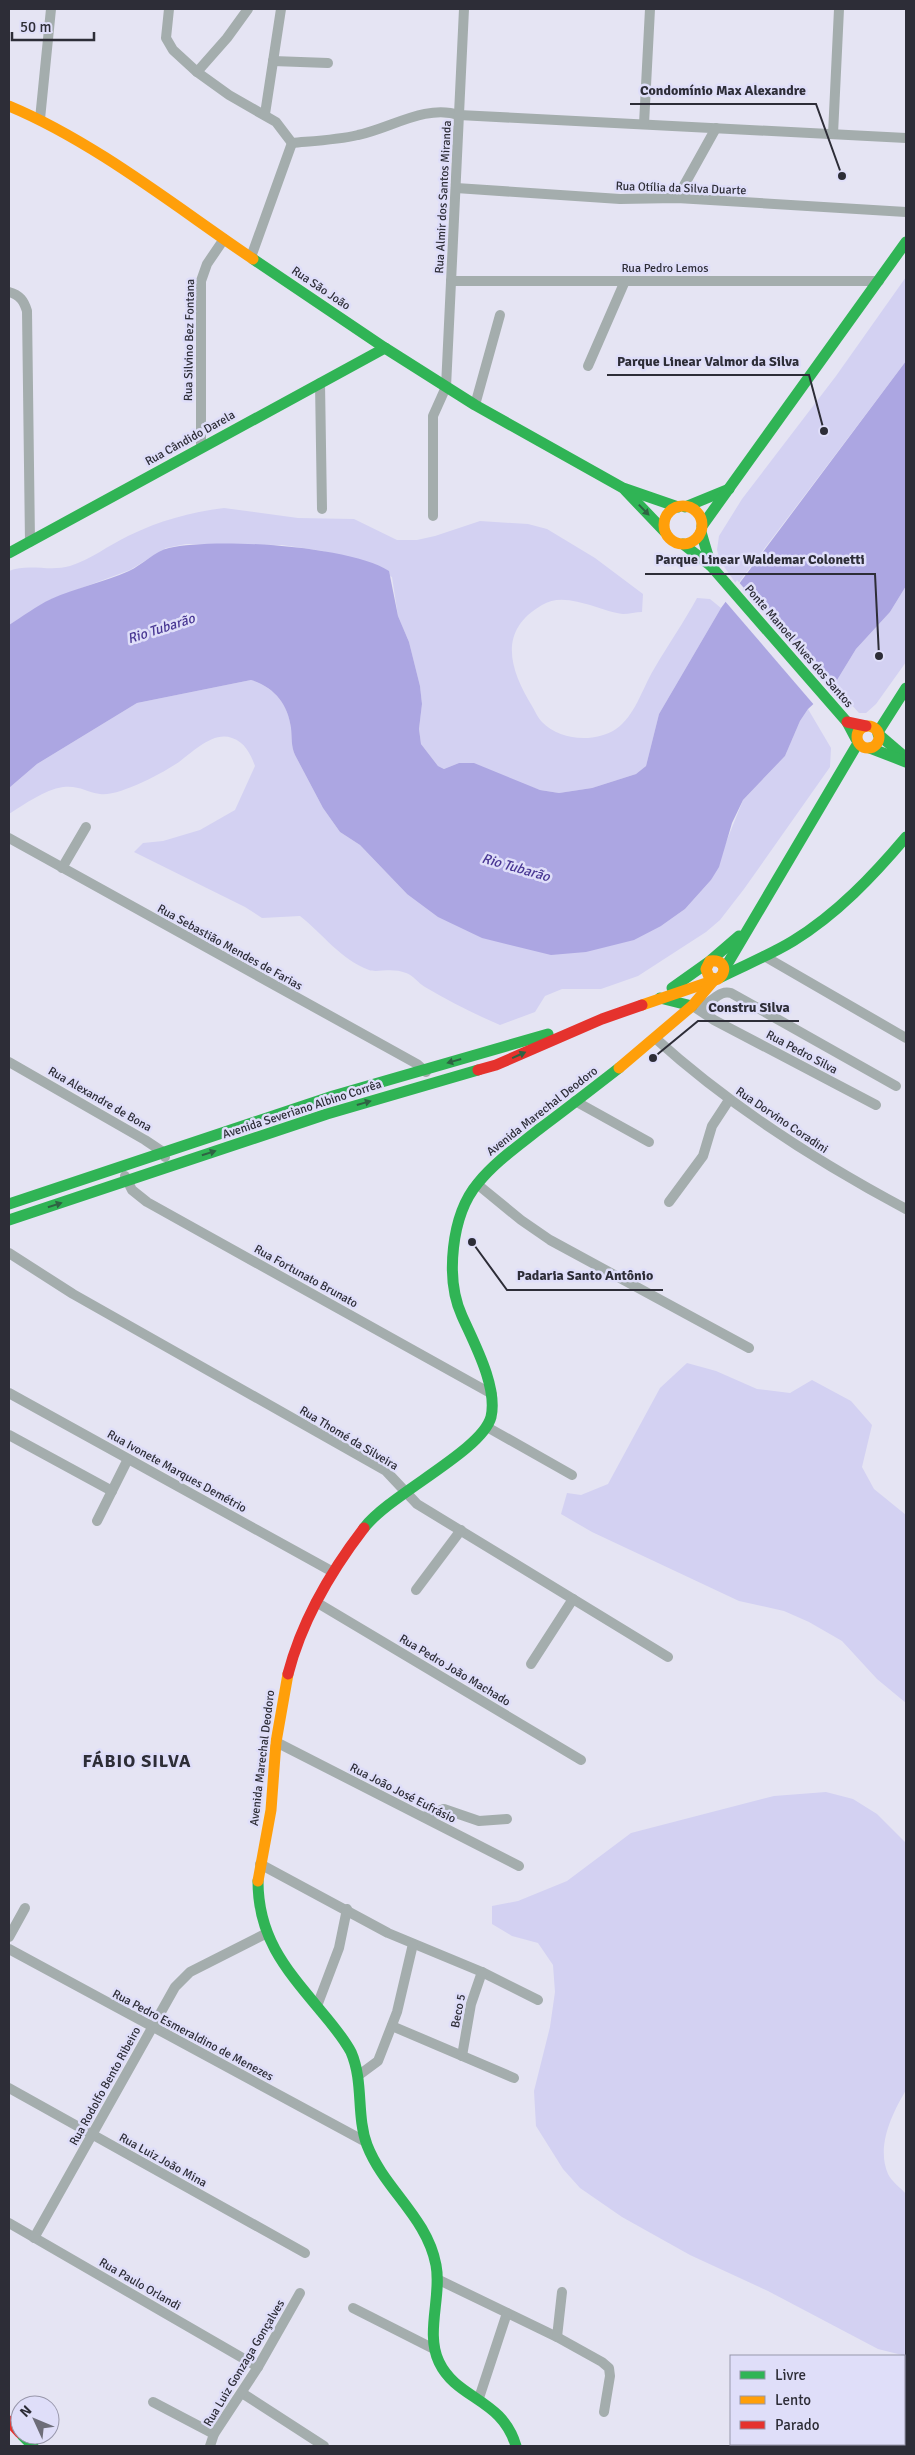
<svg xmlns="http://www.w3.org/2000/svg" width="915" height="2455" font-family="Signika,sans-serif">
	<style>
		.green { fill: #d3d1f2 }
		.water { fill: #aca6e2 }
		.pier { fill: #e5e4f3 }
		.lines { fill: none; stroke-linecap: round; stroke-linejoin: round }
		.street { stroke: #a4adad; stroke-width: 10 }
		.fast { stroke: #30b455; stroke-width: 11 }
		.slow { stroke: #ff9f0a; stroke-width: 11 }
		.jam { stroke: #e5322d; stroke-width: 11 }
		.oneway { fill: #2e6343 }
		.labels { text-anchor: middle; stroke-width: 5; stroke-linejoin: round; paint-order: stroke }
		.street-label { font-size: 12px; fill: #2d2d37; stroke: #dfdef9 }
		.water-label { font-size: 14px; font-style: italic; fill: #483693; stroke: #dfdef9 }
		.district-label { font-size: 18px; font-weight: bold; letter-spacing: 1px; fill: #2d2d37; stroke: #dfdef9 }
		.leader { fill: none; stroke: #2d2d37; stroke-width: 2 }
		.callout-dot { fill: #2d2d37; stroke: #dfdef9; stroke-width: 2 }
		.callout-label { font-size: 14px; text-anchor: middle; font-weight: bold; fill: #2d2d37; stroke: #dfdef9; stroke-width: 5; stroke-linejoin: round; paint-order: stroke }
	</style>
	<rect width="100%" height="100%" fill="#e5e4f3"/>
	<g class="green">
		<polygon points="906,277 906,361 737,585 720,561 717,550 719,536 742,499 836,376"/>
		<path d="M224,508l74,10 56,1 43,21h20l18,-4 45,-15 48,3 19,5 48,29 48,36 -1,18c-6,0 -13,2 -19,2 -24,-3 -58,-24 -81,-9 -45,26 -32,65 -10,101 3,5 6,12 10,16 18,19 53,21 74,7 19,-13 26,-40 38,-60 14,-24 30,-47 43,-71l13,1 11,9 -62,106 -13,52 -10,8 -44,14 -33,5 -19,-3 -81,-27 -15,6 -6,-3 -17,-22 -2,-15 3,-25 -2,-18 -11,-44 -11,-26 -6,-39 -69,-26 -41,-6 -96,-1 -20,4 -36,22 -81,30 -40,25v-54c19,-8 41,1 61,-5 20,-6 39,-21 58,-30 31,-15 62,-24 96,-28z"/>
		<polygon points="906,586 906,662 876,704 866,713 859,713 834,685 856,649 890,612"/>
		<path d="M251,680c23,7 37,24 40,48 1,10 0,18 4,27l28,53 17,24 20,13 47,49 254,32 24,-17 26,-29 32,-80 42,-44 15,-35 8,-12 23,39 -1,19 -86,122 -24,31 -14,12 -68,44 -37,13h-39l-17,7 -10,16 -35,13c-26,-11 -51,-24 -75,-38 -7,-4 -12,-12 -19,-14 -14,-6 -29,0 -37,-3 -29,-11 -46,-36 -69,-54l-38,2 -17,-11 -111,-55 9,-9 20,-2 37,-11 35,-20 20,-44c-4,-11 -10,-24 -23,-28 -19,-7 -39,14 -53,24 -16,11 -61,35 -79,32 -14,-2 -21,-9 -37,-7 -19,3 -38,17 -54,27v-26l28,-24 100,-61z"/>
		<polygon points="687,1363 716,1371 757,1389 790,1393 812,1380 851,1401 872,1425 862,1467 874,1489 906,1515 906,1703 877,1679 842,1641 809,1622 784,1611 739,1601 592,1532 561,1514 567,1493 581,1495 608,1484 660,1388"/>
		<path d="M826,1792l27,7 24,15 29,29v247c-14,24 -30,56 -18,84 3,7 13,14 18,20v162l-28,-7 -110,-58 -78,-36 -68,-38 -42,-29 -17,-19 -27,-43 -2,-35 16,-64 5,-35 -2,-27 -15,-22 -26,-7 -20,-12v-18l26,-5 49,-20 64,-48 143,-37z"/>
	</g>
	<path class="water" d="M906,361v225l-16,26 -34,37 -22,36 -26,24 -8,12 -15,35 -42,44 -11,23 -13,44 -8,13 -26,29 -24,17 -27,14 -48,12 -35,3 -69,-17 -44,-21 -31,-23 -47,-49 -20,-13 -17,-24 -28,-53c-4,-9 -3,-17 -4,-27 -3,-24 -17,-41 -40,-48l-114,23 -100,61 -28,24v-163c13,-8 27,-19 42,-26 25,-11 53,-17 78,-28 13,-6 26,-20 40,-23 45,-11 182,-2 220,23l9,45 11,26 11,44 2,18 -3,25 2,15 17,22 6,3 15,-6h15l66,27 19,3 33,-5 44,-14 10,-8 13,-52 62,-106z"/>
	<polygon class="pier" points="737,580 832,690 815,706 724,600"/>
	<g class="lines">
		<g class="street">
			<path d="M169,9l-3,29 7,12 24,22 32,23 47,27 16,21c22,-2 45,-3 66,-8 33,-7 68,-31 101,-20l447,23"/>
			<polyline points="273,61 328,63"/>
			<polyline points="197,72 227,38 248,9"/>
			<polyline points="265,114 281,9"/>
			<polyline points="40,119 51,9"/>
			<polyline points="644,124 650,9"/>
			<polyline points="833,134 839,9"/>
			<polyline points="456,188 620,199 677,198 906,212"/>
			<polyline points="677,198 716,128"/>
			<polyline points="251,257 292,143"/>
			<polyline points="451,281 879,281"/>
			<path d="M9,292c11,3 15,9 18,19l3,231"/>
			<polyline points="588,366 625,281"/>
			<polyline points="320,383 322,509"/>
			<polyline points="475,405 500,315"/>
			<polyline points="201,448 201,281 207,264 224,239"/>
			<polyline points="433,516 433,416 446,387 464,9"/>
			<polyline points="9,838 417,1064 426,1072"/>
			<polyline points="62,868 86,827"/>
			<polyline points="764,956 906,1038"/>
			<path d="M692,1006c20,2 24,-17 39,-13l165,93"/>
			<polyline points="693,1006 714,1020 876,1105"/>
			<path d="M655,1038c76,69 161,123 251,171"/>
			<polyline points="9,1062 145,1140 163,1152 165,1157"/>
			<polyline points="575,1101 649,1142"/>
			<polyline points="125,1176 132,1190 147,1202 492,1394"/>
			<polyline points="477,1184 521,1220 550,1240 749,1348"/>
			<polyline points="669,1202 703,1156 712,1126 729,1100"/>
			<polyline points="9,1253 73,1294 386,1471 417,1504 668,1657"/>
			<polyline points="9,1393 333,1572"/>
			<polyline points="487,1427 572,1475"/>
			<polyline points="9,1435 112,1491 128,1459"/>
			<polyline points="97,1521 112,1491"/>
			<polyline points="416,1590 461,1530"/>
			<polyline points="316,1602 581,1760"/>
			<polyline points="531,1664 573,1599"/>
			<polyline points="276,1742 519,1866"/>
			<polyline points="424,1817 444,1809 479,1821 507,1819"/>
			<polyline points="260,1864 388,1933 482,1972 538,2000"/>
			<polyline points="9,1937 25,1908"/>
			<polyline points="9,1949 366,2142"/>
			<polyline points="317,2006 339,1948 347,1909"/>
			<polyline points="392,2026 514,2078"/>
			<polyline points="462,2056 471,2004 482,1972"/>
			<polyline points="359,2075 378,2061 397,2012 413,1944"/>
			<polyline points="9,2088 305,2253"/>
			<polyline points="9,2223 258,2367"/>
			<polyline points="34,2238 175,1987 190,1972 265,1934"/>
			<polyline points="437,2279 557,2337 602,2362 609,2368 610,2376 604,2412"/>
			<polyline points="353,2308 434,2349"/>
			<polyline points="557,2337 562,2292"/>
			<polyline points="242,2393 324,2446"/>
			<polyline points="479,2398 507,2313"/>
			<polyline points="153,2402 214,2434"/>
			<polyline points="210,2446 214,2434 258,2367 300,2293"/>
		</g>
		<g class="fast">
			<polyline points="253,259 385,348 475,405 623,488 678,507"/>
			<polyline points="625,490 665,532"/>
			<polyline points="685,507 729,489"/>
			<polyline points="702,526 906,242"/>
			<polyline points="701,532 711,566"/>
			<polyline points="683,544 711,566 847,722 856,739"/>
			<polyline points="9,553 385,348"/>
			<polyline points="878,732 906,688"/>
			<polyline points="878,734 906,758"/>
			<polyline points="870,748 906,762"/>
			<polyline points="725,968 858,743"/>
			<path d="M721,977c24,-12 49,-22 72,-36 44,-27 80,-65 113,-104"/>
			<polyline points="672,988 710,961 739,936"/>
			<polyline points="660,998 692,1006"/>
			<polyline points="9,1204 333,1096 548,1034"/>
			<polyline points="9,1220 327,1114 478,1070"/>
			<path d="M364,1528c26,-34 118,-77 127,-111 7,-30 -17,-74 -29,-101 -17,-37 -11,-101 16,-133 17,-21 39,-36 60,-53 27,-20 54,-41 81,-62"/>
			<path d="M258,1881c0,56 27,87 62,129 11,13 23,27 31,42 13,30 5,63 16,93 17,44 60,72 69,120 6,31 -11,68 3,97 18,38 63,36 77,84"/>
			<polyline points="22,2435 33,2446"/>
		</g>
		<g class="slow">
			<path d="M9,106c86,36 167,101 244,153"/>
			<circle cx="683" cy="525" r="19"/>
			<circle cx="868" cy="737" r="11"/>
			<path d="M642,1005l76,-26c11,-9 5,-20 -8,-18l-4,8 3,8 6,2"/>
			<polyline points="619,1068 692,1006 715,979"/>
			<polyline points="258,1881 271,1810 276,1742 288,1674"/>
		</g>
		<g class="jam">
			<polyline points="847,722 866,726"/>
			<polyline points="478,1070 496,1065 602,1019 642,1005"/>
			<path d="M288,1674c14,-54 43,-103 76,-146"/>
			<polyline points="9,2421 20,2433"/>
		</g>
	</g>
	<defs><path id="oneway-solid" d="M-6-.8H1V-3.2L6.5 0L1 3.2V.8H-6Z" transform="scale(1.25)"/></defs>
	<g class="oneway">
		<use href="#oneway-solid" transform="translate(644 510) rotate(46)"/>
		<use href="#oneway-solid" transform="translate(519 1055) rotate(-24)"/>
		<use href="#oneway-solid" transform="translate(454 1061) rotate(164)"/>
		<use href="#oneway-solid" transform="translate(364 1103) rotate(-16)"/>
		<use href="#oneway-solid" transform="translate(209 1153) rotate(-18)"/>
		<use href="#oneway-solid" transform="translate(55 1205) rotate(-18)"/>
	</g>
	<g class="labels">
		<g class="street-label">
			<text transform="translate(681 188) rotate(2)" y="4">Rua Otília da Silva Duarte</text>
			<text transform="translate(443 197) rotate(-87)" y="4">Rua Almir dos Santos Miranda</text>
			<text x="665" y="272">Rua Pedro Lemos</text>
			<text transform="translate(321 288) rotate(34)" y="4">Rua São João</text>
			<text transform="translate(189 340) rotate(-89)" y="4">Rua Silvino Bez Fontana</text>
			<text transform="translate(190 438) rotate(-29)" y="4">Rua Cândido Darela</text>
			<text transform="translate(799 646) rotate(49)" y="4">Ponte Manoel Alves dos Santos</text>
			<text transform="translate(230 947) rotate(29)" y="4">Rua Sebastião Mendes de Farias</text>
			<text transform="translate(802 1052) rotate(28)" y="4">Rua Pedro Silva</text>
			<text transform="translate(100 1099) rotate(30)" y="4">Rua Alexandre de Bona</text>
			<text transform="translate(302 1109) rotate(-18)" y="4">Avenida Severiano Albino Corrêa</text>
			<text transform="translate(542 1111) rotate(-38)" y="4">Avenida Marechal Deodoro</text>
			<text transform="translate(782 1120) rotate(34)" y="4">Rua Dorvino Coradini</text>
			<text transform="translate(306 1276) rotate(29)" y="4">Rua Fortunato Brunato</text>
			<text transform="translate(349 1438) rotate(31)" y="4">Rua Thomé da Silveira</text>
			<text transform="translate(177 1471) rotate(29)" y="4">Rua Ivonete Marques Demétrio</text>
			<text transform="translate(455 1670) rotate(31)" y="4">Rua Pedro João Machado</text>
			<text transform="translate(262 1758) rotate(-83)" y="4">Avenida Marechal Deodoro</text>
			<text transform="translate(403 1793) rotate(27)" y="4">Rua João José Eufrásio</text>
			<text transform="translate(458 2011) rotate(-79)" y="4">Beco 5</text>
			<text transform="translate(193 2035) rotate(28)" y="4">Rua Pedro Esmeraldino de Menezes</text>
			<text transform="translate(105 2086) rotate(-61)" y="4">Rua Rodolfo Bento Ribeiro</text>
			<text transform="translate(163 2160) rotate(29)" y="4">Rua Luiz João Mina</text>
			<text transform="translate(140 2284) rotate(30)" y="4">Rua Paulo Orlandi</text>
			<text transform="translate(244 2363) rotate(-59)" y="4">Rua Luiz Gonzaga Gonçalves</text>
		</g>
		<g class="water-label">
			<text transform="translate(161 628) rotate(-18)" y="5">Rio Tubarão</text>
			<text transform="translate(516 867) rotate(16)" y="5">Rio Tubarão</text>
		</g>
		<g class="district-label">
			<text x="137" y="1767">FÁBIO SILVA</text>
		</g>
	</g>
	<path class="leader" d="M842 176L816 104H630M824 431L809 375H607M879 656L875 574H645M653 1058L698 1021H799M472 1242L507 1290H663"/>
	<g class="callout-dot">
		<circle cx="842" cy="176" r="5"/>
		<circle cx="824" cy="431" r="5"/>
		<circle cx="879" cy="656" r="5"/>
		<circle cx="653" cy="1058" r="5"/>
		<circle cx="472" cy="1242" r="5"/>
	</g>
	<g class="callout-label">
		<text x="723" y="95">Condomínio Max Alexandre</text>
		<text x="708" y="366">Parque Linear Valmor da Silva</text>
		<text x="760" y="564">Parque Linear Waldemar Colonetti</text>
		<text x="749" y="1012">Constru Silva</text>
		<text x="585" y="1280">Padaria Santo Antônio</text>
	</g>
	<rect width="915" height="2455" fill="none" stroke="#2d2d37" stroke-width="20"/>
	<rect x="730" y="2355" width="175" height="90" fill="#dfdef9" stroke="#9897ab"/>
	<rect x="740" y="2371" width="25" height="8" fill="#30b455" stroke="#9897ab"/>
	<text x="775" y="2380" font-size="15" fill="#2d2d37">Livre</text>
	<rect x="740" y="2396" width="25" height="8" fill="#ff9f0a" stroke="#9897ab"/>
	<text x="775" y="2405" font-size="15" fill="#2d2d37">Lento</text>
	<rect x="740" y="2421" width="25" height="8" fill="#e5322d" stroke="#9897ab"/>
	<text x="775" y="2430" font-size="15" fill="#2d2d37">Parado</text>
	<g transform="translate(35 2420) rotate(314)"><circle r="24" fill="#dfdef9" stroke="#9897ab"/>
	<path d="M0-4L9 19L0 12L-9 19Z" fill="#6d6d79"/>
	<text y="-8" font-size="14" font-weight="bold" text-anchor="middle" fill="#2d2d37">N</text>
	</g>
	<path d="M12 32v8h82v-8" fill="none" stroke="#2d2d37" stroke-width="2.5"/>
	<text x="20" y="32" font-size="15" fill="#2d2d37" stroke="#dfdef9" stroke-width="4" paint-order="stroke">50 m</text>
</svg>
